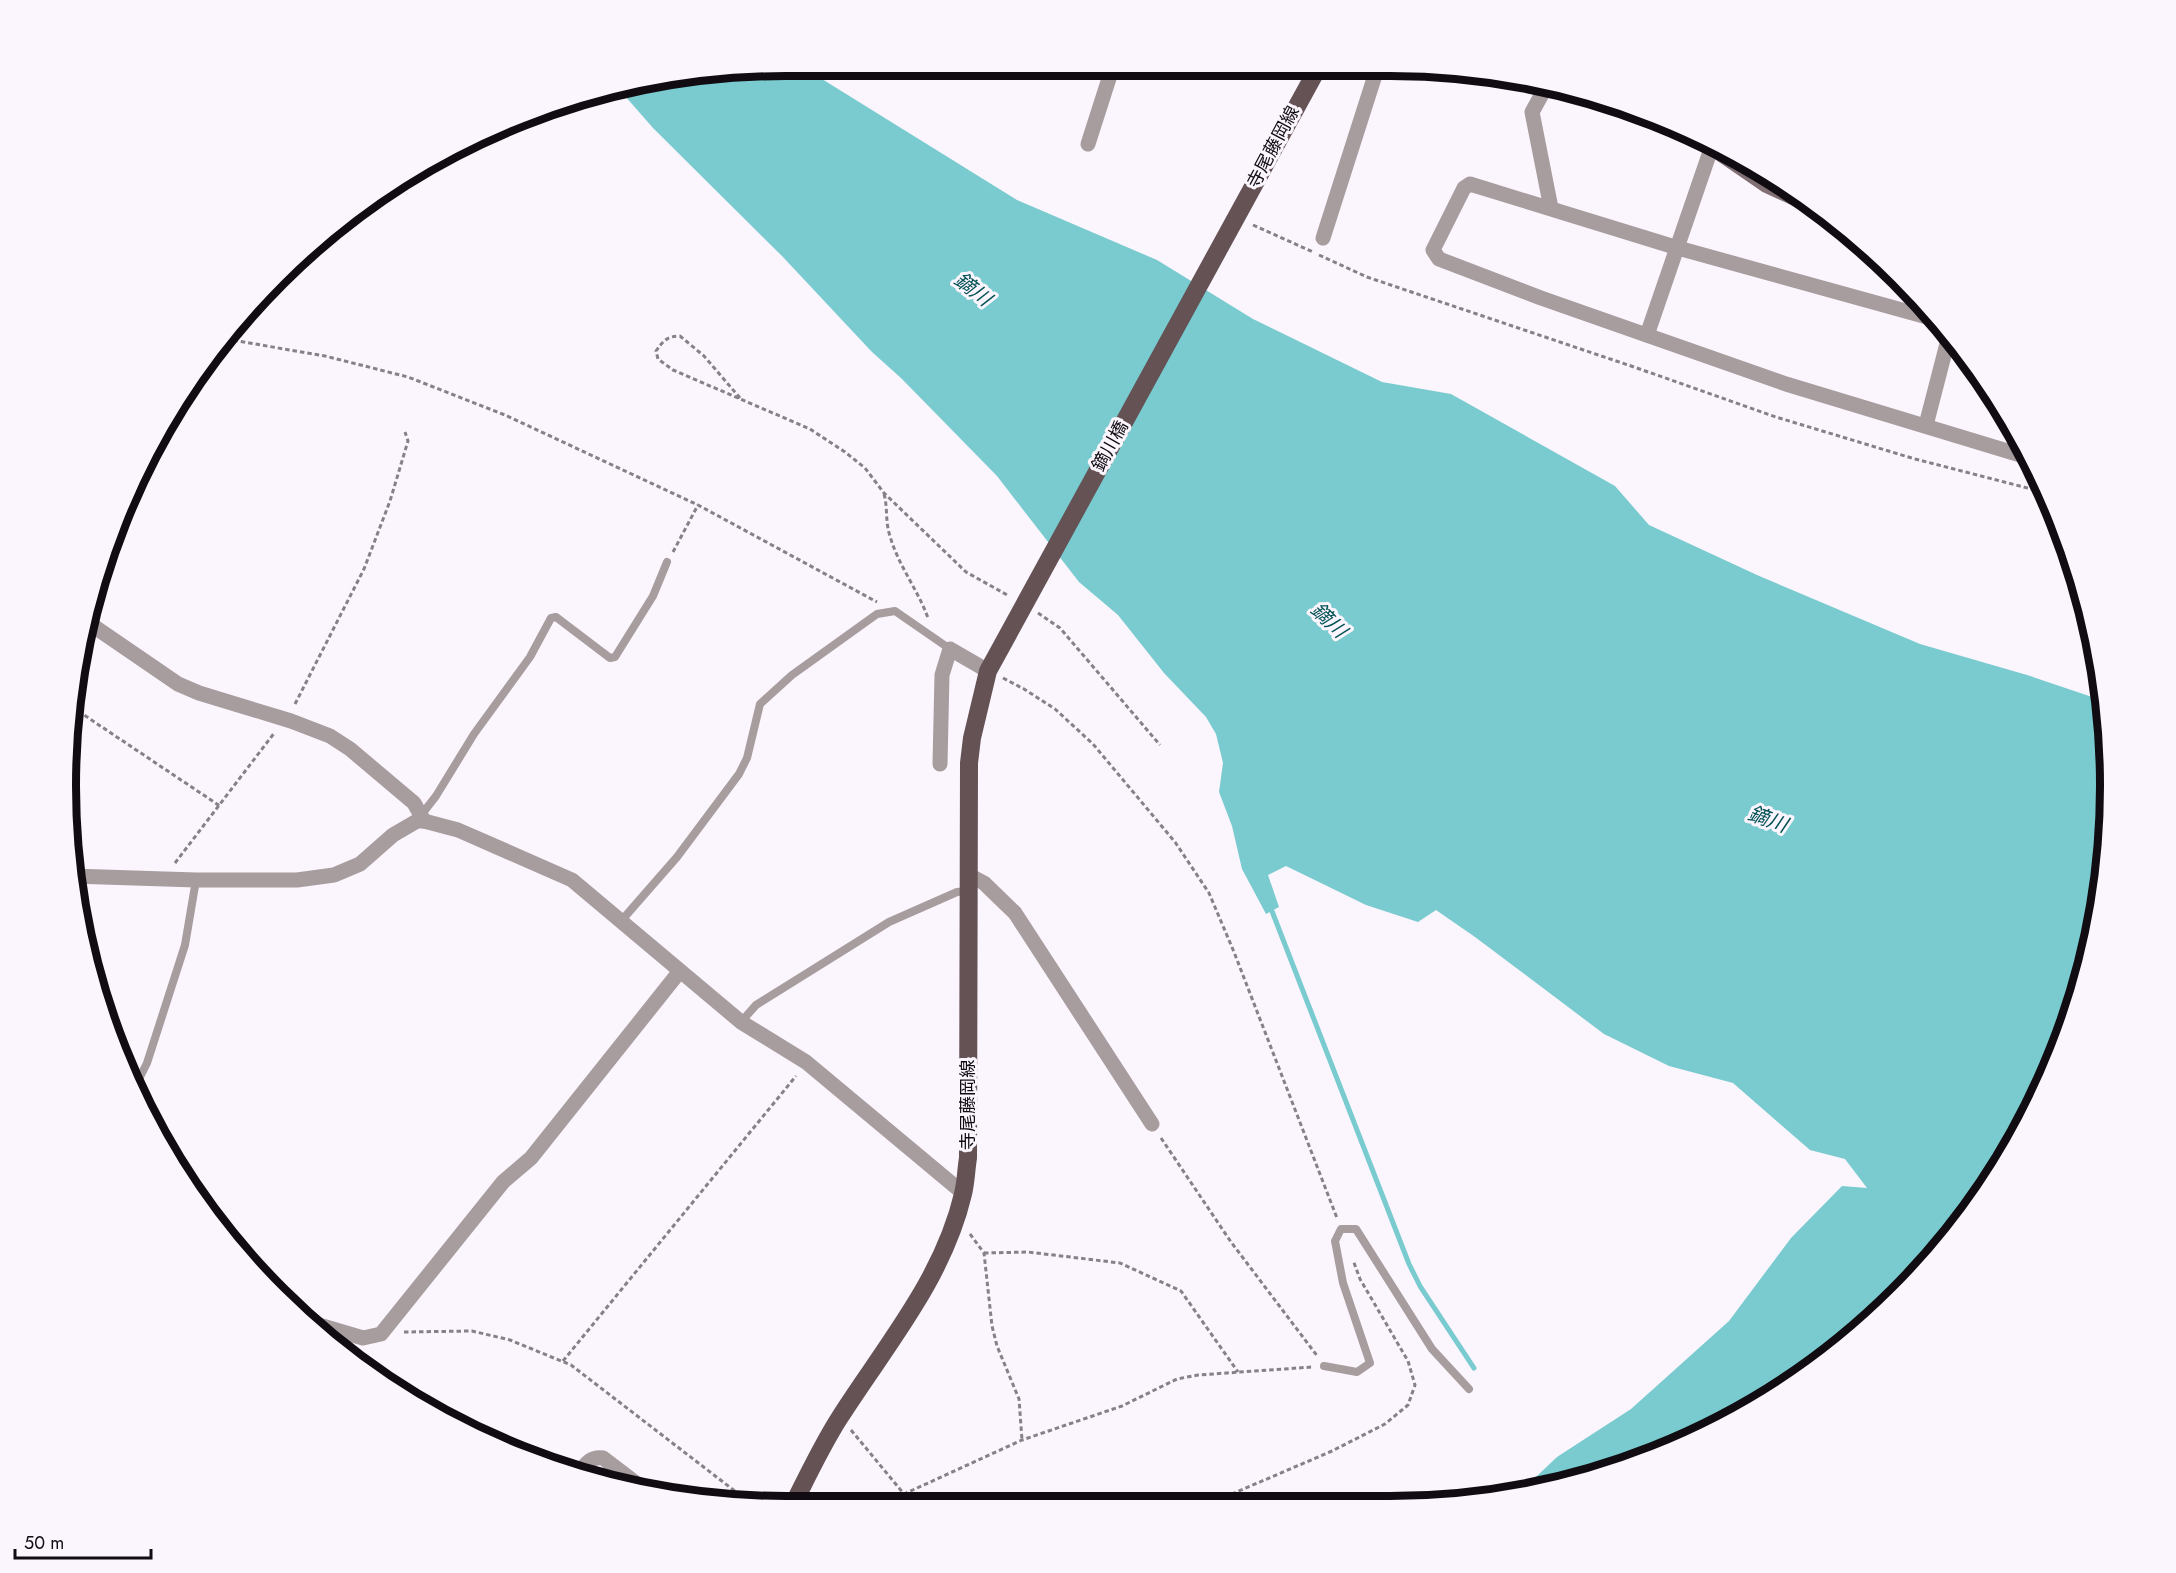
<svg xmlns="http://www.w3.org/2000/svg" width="2176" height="1573" font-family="Jost,'Noto Sans JP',sans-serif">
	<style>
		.water { fill: #79cbcf }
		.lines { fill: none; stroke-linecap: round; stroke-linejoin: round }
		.stream { stroke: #79cbcf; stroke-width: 5 }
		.path { stroke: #868188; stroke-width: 3; stroke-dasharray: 4.5 3; stroke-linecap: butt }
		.lane { stroke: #a79c9e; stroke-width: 8 }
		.street { stroke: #a79c9e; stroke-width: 15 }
		.secondary { stroke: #807073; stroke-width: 18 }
		.primary { stroke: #645255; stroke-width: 18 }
		.labels { text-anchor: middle; stroke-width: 6; stroke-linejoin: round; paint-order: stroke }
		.street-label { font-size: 18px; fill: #100c12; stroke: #fbf5fd }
		.water-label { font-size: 20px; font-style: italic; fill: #045255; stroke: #fbf5fd }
		.rim { fill: none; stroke: #100c12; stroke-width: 8 }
	</style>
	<rect width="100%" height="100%" fill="#fbf5fd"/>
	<polygon class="water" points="786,66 801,66 1017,200 1157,260 1253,319 1382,382 1451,394 1615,486 1649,525 1757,575 1920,644 2027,675 2104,701 2108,834 2085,973 2036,1105 1961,1225 1864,1328 1708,1433 1576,1482 1518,1494 1557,1457 1631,1409 1729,1321 1791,1238 1842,1186 1867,1188 1845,1159 1810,1150 1733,1083 1669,1066 1604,1034 1475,937 1436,910 1418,922 1366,905 1286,866 1268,875 1279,907 1266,914 1242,869 1232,826 1219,792 1223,763 1216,734 1206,717 1164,673 1118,615 1079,582 997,476 901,378 872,352 782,256 653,128 618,88"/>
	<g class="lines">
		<polyline class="stream" points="1270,906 1409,1264 1420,1286 1474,1368"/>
		<g class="path">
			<polyline points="1253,225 1313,252"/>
			<polyline points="1319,255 1367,277 1634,367 1776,417 1915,459 2043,492"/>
			<polyline points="226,339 325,356 408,377 505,415 698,505 877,602"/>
			<path d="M740,398l-36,-42 -24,-20c-13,0 -17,5 -24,15l2,8 15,11 137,59 35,23 20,16 19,25 82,79 43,24"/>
			<path d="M884,494c4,14 1,28 6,42 8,29 28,54 38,82"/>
			<polyline points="673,552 698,505"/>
			<polyline points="1038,613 1060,628 1160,745"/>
			<polyline points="1003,678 1024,689 1055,709 1093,744 1175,842 1209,893 1234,952 1337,1218"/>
			<polyline points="295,704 364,569 390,501 408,441 405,432"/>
			<polyline points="72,707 220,806"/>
			<polyline points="175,863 275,732"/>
			<polyline points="1161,1138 1231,1242 1318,1357"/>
			<polyline points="970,1234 984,1253 992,1326 997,1346 1019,1399 1022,1440"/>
			<polyline points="984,1253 1028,1252 1120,1263 1181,1291 1238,1372"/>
			<polyline points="404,1332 472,1331 510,1340 571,1365 753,1505"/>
			<polyline points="563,1361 796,1076"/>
			<polyline points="851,1430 904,1494 1022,1440 1122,1406 1177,1379 1198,1375 1312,1367"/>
			<polyline points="1211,1503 1332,1451 1385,1424 1408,1405 1415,1385 1408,1361 1360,1279 1353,1260"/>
		</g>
		<g class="lane">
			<polyline points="422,814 436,796 474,734 530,657 551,618 556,617 610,658 615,657 653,596 667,562"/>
			<polyline points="622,920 677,857 739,774 747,758 760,704 792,675 877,614 895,611 950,649"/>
			<polyline points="741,1022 756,1005 889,922 957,892 968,891"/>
			<polyline points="134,1089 147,1063 185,945 196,880"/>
			<polyline points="1324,1366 1357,1372 1370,1363 1343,1283 1335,1241 1341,1229 1356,1229 1432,1349 1469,1389"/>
		</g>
		<g class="street">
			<polyline points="1547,85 1532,112 1551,208"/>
			<polyline points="1088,144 1113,66"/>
			<polyline points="1323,238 1377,69 1375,66"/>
			<polyline points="1938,320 1678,248 1470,184 1464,188 1433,250 1439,259 1541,298 1786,384 2027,457"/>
			<polyline points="1647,335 1712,146"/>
			<polyline points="1926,425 1949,336"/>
			<polyline points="86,621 178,684 199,693 291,721 330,736 350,749 414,803 424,821"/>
			<polyline points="940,764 942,675 950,649 988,671"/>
			<polyline points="969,875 984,883 1015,913 1152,1124"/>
			<polyline points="72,876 196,880 297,880 334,875 360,864 393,835 417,821 424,821 458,830 572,880 741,1022 806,1062 963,1193"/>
			<polyline points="309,1322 363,1338 381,1334 503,1182 531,1158 680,971"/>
			<path d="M578,1474c7,-9 12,-18 25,-16l42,32"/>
		</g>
		<polyline class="secondary" points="1700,138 1767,184 1804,201"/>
		<path class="primary" d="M793,1505c15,-30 29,-60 47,-88 46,-72 103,-138 123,-223 3,-12 3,-24 5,-36l1,-395 3,-25 16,-67 331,-605"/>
	</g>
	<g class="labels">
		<g class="street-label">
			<text transform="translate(1273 147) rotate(-62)" y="6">寺尾藤岡線</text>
			<text transform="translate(1110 446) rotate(-61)" y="6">鏑川橋</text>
			<text transform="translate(968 1105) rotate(-90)" y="6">寺尾藤岡線</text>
		</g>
		<g class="water-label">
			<text transform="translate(973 289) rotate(38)" y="7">鏑川</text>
			<text transform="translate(1329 620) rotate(44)" y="7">鏑川</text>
			<text transform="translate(1768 819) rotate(20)" y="7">鏑川</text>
		</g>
	</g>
	<path d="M0 0H2176V1573H0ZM786 76H1390A710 710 0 0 1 2100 786V786A710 710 0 0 1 1390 1496H786A710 710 0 0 1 76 786V786A710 710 0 0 1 786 76Z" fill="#fbf5fd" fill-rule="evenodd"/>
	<path class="rim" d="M786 76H1390A710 710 0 0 1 2100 786V786A710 710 0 0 1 1390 1496H786A710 710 0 0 1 76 786V786A710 710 0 0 1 786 76Z"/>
	<path d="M15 1549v9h136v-9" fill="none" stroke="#100c12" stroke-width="3"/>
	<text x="24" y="1549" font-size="18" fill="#100c12" stroke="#fbf5fd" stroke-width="4.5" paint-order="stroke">50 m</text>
</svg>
